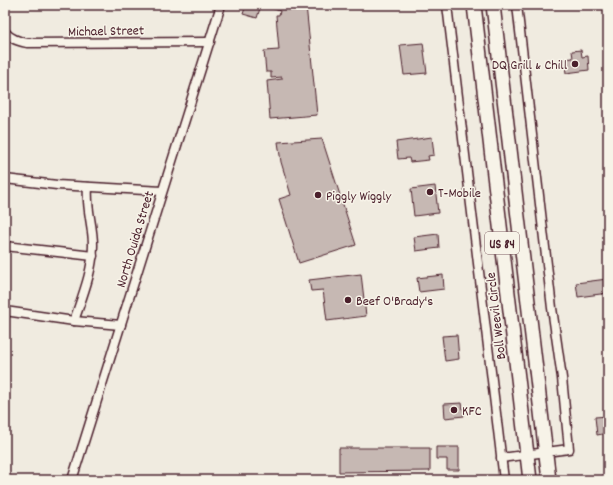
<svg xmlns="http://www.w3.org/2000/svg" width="613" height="485" font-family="Dekko,sans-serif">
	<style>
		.building { fill: #c6b8b3; stroke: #4a1f2b }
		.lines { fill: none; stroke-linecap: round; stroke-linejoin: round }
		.minor-casing { stroke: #4a1f2b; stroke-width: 11 }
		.trunk-casing { stroke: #4a1f2b; stroke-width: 16 }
		.minor { stroke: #f7f3e8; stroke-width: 8 }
		.trunk { stroke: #f7f3e8; stroke-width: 13 }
		.poi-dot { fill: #4a1f2b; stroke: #f7f3e8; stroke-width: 1.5 }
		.labels { text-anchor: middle; stroke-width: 3; stroke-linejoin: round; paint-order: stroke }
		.shield { fill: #f7f3e8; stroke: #7e5f64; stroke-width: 1 }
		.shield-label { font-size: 13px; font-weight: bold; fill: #4a1f2b }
		.street-label { font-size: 14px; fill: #4a1f2b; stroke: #f7f3e8 }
		.poi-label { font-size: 14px; fill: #4a1f2b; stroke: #f7f3e8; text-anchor: start }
	</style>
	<rect width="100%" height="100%" fill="#f0ebe0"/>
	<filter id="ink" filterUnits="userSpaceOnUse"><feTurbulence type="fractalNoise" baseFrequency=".025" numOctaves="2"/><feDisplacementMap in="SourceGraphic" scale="8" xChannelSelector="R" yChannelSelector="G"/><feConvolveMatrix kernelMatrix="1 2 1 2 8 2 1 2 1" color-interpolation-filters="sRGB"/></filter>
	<g filter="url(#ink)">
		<g class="building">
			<polygon points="246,5 261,5 257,18 243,14"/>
			<polygon points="262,5 306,5 317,115 270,119 267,81 282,79 282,77 271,78 271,72 266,72 264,51 279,50 276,15 279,15 280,11"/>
			<polygon points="423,43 427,73 404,75 400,45"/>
			<polygon points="581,50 582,57 588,56 589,70 566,73 564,59 573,58 572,51"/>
			<polygon points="432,137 434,155 428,156 429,160 410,162 409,158 398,159 396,142"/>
			<polygon points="322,139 356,245 299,263 279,199 291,195 281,162 278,142"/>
			<polygon points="435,186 438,213 414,216 411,189"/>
			<polygon points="438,234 439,248 416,251 414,237"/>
			<polygon points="361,274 366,316 327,321 323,290 311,291 309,280"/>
			<polygon points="443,275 444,289 419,292 417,278"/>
			<polygon points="607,279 608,293 578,297 576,283"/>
			<polygon points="457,335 459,359 445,361 442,336"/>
			<polygon points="462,403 464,416 445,418 444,404"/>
			<polygon points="608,416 608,433 597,435 595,417"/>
			<polygon points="436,447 459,447 459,470 447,470 447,459 436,459"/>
			<polygon points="339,448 430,448 430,471 339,472"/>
		</g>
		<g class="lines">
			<defs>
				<g id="minor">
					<polyline points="447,5 504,480"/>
					<path d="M5,32c6,7 13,9 22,11l183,-1"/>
					<polyline points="5,179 57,185 162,191"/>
					<polyline points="5,246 93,256"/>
					<polyline points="5,311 74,321 121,325"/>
					<path d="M74,321c8,-24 19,-50 19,-76 0,-20 -7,-36 -5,-58"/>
					<polyline points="501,458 569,449 562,378 552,308 517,5"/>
					<polyline points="72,480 221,5"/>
				</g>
				<g id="trunk">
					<polyline points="474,5 530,480"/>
					<polyline points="493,5 549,480"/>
				</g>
			</defs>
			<use href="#minor" class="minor-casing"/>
			<use href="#trunk" class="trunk-casing"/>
			<use href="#minor" class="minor"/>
			<use href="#trunk" class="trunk"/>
		</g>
	</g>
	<g class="poi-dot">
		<circle cx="575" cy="64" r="4"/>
		<circle cx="430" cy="192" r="4"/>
		<circle cx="318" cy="195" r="4"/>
		<circle cx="348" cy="300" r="4"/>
		<circle cx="454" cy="410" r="4"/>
	</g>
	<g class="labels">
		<rect class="shield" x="485" y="232" width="34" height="22" rx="3"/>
		<g class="shield-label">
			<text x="502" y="248">US 84</text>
		</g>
		<g class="street-label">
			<text transform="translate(106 30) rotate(-1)" y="5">Michael Street</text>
			<text transform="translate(134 239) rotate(-73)" y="5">North Ouida Street</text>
			<text transform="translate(495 316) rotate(-97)" y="5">Boll Weevil Circle</text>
		</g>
		<g class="poi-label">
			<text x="567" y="69" text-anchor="end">DQ Grill &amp; Chill</text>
			<text x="438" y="197">T-Mobile</text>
			<text x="326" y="200">Piggly Wiggly</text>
			<text x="356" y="305">Beef O'Brady's</text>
			<text x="462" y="415">KFC</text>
		</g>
	</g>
	<rect width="613" height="485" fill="none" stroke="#f7f3e8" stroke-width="20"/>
	<rect x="10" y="10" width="593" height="465" fill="none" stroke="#4a1f2b" stroke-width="1.5" filter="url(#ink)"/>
</svg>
